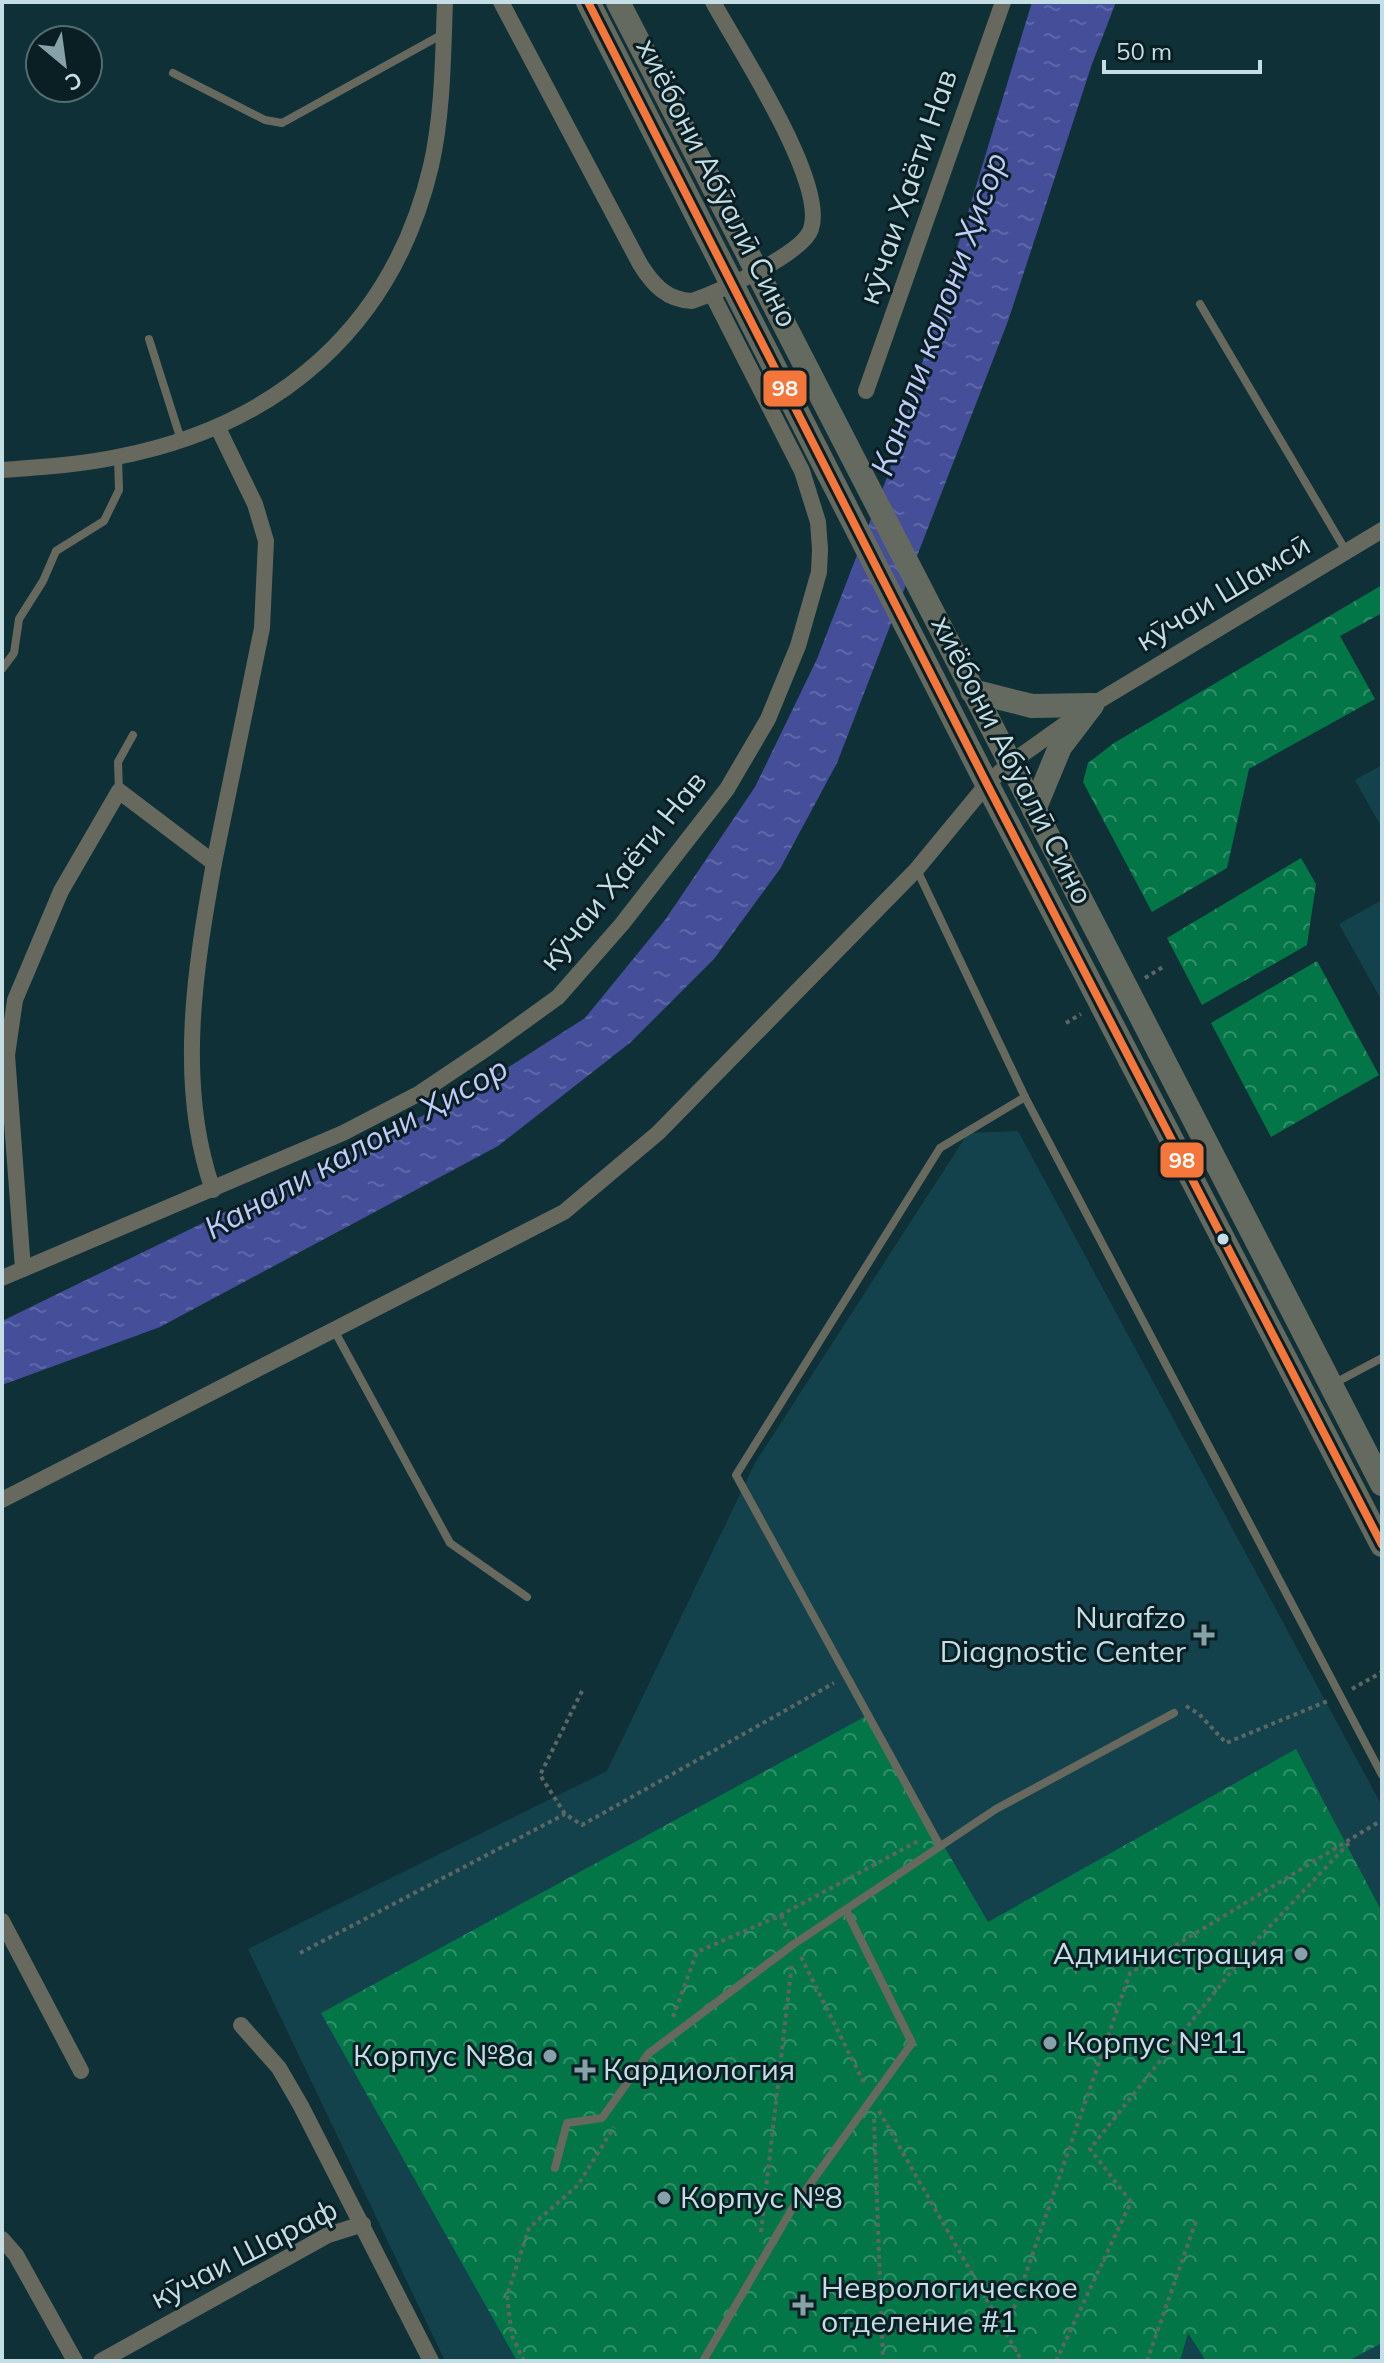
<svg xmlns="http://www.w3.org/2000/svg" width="1384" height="2363" font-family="Mulish,sans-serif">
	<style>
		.built { fill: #13424d }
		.forest { fill: url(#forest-crowns) }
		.water { fill: url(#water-ripples) }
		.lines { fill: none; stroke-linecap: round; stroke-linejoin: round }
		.path { stroke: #5c6764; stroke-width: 4; stroke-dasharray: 4 4; stroke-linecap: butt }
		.lane { stroke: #67695e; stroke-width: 8 }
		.street { stroke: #67695e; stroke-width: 16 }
		.secondary { stroke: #646a5f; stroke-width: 24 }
		.bus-1-casing { stroke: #0a1f24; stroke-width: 14 }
		.bus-1 { stroke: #f5763a; stroke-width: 8 }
		.bus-dot { fill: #c5dee5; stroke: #0a1f24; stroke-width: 3 }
		.poi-dot { fill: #86a1a8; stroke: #0a1f24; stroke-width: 3 }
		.labels { text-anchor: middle; stroke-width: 6; stroke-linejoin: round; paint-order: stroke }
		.street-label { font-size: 30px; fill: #c5dee5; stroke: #0a1f24 }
		.poi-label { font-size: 30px; fill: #c5dee5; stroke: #0a1f24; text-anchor: start }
		.water-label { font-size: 32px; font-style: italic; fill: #c1caf8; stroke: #0a1f24 }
		.line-badge { stroke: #0a1f24; stroke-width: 3 }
		.badge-label { font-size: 22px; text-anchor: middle; font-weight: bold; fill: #fff }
	</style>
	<defs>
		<pattern id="forest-crowns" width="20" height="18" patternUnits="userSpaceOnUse" patternTransform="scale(2)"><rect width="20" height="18" fill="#027647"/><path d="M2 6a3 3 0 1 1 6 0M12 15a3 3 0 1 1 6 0" fill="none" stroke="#318f6a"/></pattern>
		<pattern id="water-ripples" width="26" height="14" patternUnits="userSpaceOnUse" patternTransform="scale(2)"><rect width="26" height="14" fill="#444e99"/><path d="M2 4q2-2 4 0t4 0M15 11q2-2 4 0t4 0" fill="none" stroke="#5e67a7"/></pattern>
	</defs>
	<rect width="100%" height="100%" fill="#103037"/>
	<g class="built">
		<polygon points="1382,765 1382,828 1355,780"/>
		<polygon points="1382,900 1382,1001 1339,924"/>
		<polygon points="1018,1131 1382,1806 1382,2361 445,2361 248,1949 607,1771 755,1463 968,1133"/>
	</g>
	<g class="forest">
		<polygon points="1382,585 1382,613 1340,636 1375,699 1249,769 1227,868 1152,912 1083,782 1088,763 1114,743"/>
		<polygon points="1301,858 1316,884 1307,945 1202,1005 1167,938"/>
		<polygon points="1317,961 1379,1075 1271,1137 1211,1023"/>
		<polygon points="868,1715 988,1922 1296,1749 1382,1912 1382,2343 1348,2361 1206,2361 1188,2333 1180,2361 517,2361 321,2013"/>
	</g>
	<polygon class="water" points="1032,2 1116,2 1092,64 1008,321 837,763 780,869 714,959 631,1042 498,1146 160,1327 2,1385 2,1321 467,1094 585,1018 665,920 755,787 817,659 889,472"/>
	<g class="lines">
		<g class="path">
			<polyline points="1145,978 1163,967"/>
			<polyline points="1066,1023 1081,1014"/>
			<polyline points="1352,1689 1382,1672"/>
			<polyline points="582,1691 540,1775 565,1814 582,1825 834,1683"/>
			<polyline points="1186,1706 1199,1714 1226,1743 1330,1700"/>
			<polyline points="781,1915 788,1931"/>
			<polyline points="300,1953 565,1814"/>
			<polyline points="801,1957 865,2085"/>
			<polyline points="673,2017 697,1952 781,1915 920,1840"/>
			<polyline points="879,2111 1022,2361"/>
			<polyline points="874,2119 883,2361"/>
			<polyline points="761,2232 792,1963"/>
			<polyline points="1006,2331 1130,1973 1382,1820"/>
			<polyline points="524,2361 512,2336 507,2296 529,2228 578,2185 614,2127"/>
			<polyline points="1056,2361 1131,2202 1090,2149 1253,1944 1350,1842"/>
			<polyline points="1147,2361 1196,2221"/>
		</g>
		<g class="lane">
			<polyline points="173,73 265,120 282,123 443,34"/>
			<polyline points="1200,304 1346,551"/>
			<polyline points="149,339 181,440"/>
			<polyline points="2,669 14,653 19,619 43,581 56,551 104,521 119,490 118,457"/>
			<polyline points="119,791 118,762 133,735"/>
			<polyline points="917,870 1025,1097 1382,1775"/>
			<polyline points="334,1330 450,1543 527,1597"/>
			<polyline points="1333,1384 1382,1358"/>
			<polyline points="940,1846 736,1475 940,1148 1025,1097"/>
			<polyline points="555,2168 567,2123 602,2118 648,2054 794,1944 996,1809 1174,1713"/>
			<polyline points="703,2361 792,2209 912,2043 846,1910"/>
		</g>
		<g class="street">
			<path d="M501,2l139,262c13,21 27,36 52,37 26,-9 111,-47 119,-72 16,-47 -73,-181 -98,-227"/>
			<polyline points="866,391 1003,2"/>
			<path d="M2,470c38,-3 77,-5 115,-13 161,-31 276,-130 314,-291 12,-53 12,-111 14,-164"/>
			<path d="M213,1190c-37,-105 -18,-221 1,-327"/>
			<polyline points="23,1269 7,1055 15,1000 61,891 119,791 214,863 262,628 266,541 255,504 218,428"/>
			<polyline points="2,1278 343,1133 420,1093 490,1046 558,997 622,924 727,789 768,719 798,646 819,572 820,549 818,522 802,471 712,294"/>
			<polyline points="2,1500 564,1212 658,1133 916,870 987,784 1009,764 1092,705 1382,530"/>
			<polyline points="2,1921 81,2071"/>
			<polyline points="241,2025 279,2068 301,2106 431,2361"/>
			<polyline points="2,2239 16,2255 75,2361"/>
			<polyline points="101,2361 328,2235 363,2224"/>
		</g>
		<g class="secondary">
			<polyline points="588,2 987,784 1382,1545"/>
			<polyline points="618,2 1382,1484"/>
			<polyline points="972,691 1032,706 1092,705"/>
			<polyline points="1034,810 1060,747 1092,705"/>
		</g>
		<defs>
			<polyline id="bus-1" points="588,2 987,784 1382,1545"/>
		</defs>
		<use href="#bus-1" class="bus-1-casing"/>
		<use href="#bus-1" class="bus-1"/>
	</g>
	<circle class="bus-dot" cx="1223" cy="1239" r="7"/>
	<g class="poi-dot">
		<path d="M1200 1623h8v8h8v8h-8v8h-8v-8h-8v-8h8z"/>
		<circle cx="1301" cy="1954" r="8"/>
		<circle cx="1050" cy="2043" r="8"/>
		<circle cx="550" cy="2056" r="8"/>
		<path d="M581 2058h8v8h8v8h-8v8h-8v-8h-8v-8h8z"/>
		<circle cx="664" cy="2198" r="8"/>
		<path d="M799 2293h8v8h8v8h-8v8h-8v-8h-8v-8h8z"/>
	</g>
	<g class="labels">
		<g class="street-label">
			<text transform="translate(717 183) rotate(63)" y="10">хиёбони Абӯалӣ Сино</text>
			<text transform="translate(908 187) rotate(-71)" y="10">кӯчаи Ҳаёти Нав</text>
			<text transform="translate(1223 593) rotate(-31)" y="10">кӯчаи Шамсӣ</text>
			<text transform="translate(1012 760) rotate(63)" y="10">хиёбони Абӯалӣ Сино</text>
			<text transform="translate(623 871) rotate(-51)" y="10">кӯчаи Ҳаёти Нав</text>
			<text transform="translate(244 2254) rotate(-27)" y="10">кӯчаи Шараф</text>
		</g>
		<g class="poi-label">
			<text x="1186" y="1628" text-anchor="end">Nurafzo<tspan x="1186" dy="34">Diagnostic Center</tspan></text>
			<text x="1285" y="1964" text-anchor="end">Администрация</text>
			<text x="1066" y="2053">Корпус №11</text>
			<text x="534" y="2066" text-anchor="end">Корпус №8а</text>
			<text x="603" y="2080">Кардиология</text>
			<text x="680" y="2208">Корпус №8</text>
			<text x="821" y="2298">Неврологическое<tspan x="821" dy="34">отделение #1</tspan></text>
		</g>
		<g class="water-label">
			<text transform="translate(939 314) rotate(-70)" y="11">Канали калони Ҳисор</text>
			<text transform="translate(356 1148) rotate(-29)" y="11">Канали калони Ҳисор</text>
		</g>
	</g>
	<g class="line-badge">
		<rect x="762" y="369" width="46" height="39" rx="8" fill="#f5763a"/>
		<rect x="1159" y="1141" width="46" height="38" rx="8" fill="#f5763a"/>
	</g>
	<g class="badge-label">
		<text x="785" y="396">98</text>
		<text x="1182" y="1168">98</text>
	</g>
	<rect width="1384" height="2363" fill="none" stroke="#c5dee5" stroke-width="8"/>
	<g transform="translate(64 64) rotate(151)"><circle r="38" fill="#0a1f24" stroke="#556b71" stroke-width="2"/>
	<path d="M0-6L14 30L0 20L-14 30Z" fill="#86a1a8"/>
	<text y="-12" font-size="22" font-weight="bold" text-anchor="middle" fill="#c5dee5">С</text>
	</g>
	<path d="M1104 60v12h156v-12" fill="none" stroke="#c5dee5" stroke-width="4"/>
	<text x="1116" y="60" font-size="24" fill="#c5dee5" stroke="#0a1f24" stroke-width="6" paint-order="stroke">50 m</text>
</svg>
